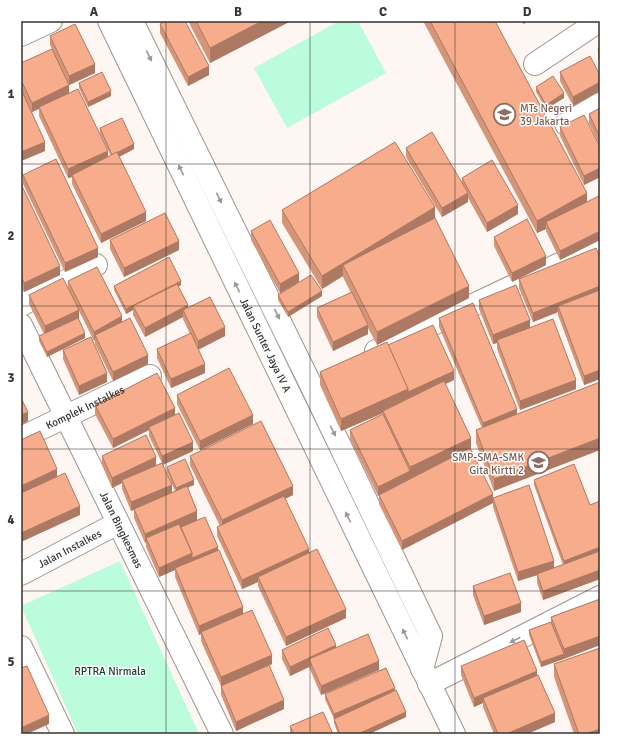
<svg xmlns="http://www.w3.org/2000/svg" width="621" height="755" font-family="Signika,sans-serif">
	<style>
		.green { fill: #bafcdc }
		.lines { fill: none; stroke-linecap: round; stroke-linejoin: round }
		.street-casing { stroke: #9e9491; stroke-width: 24 }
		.street { stroke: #fff; stroke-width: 22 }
		.wall { fill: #d49578 }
		.shaded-wall { fill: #ad7962 }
		.building { fill: #f7ad8c; stroke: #ad7962 }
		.oneway { fill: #9b9998 }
		.grid { fill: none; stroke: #373331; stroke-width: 1; stroke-opacity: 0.55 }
		.labels { text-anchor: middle; stroke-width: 3; stroke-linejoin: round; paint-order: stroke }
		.education-label { font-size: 11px; fill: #785e54; stroke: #fff; text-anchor: start }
		.street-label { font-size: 11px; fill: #373331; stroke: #fff }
		.park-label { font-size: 11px; fill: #10402e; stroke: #fff }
		.neatline { fill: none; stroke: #373331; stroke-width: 1.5 }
		.grid-label { font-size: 13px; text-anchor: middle; font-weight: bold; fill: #373331 }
	</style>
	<rect width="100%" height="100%" fill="#fef6f3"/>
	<g class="green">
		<polygon points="339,21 358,21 386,73 287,128 254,68"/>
		<polygon points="120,561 199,734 78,734 21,606"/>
	</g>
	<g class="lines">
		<defs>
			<g id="street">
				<path id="s1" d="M109,21l345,713"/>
				<polyline points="132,21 310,383 431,636 422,669"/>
				<polyline points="21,35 51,21"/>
				<polyline points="535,64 599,21"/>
				<polyline points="566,124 600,104"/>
				<polyline points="21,305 96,265"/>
				<path id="s2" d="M21,325l201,409"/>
				<polyline points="376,351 600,245"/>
				<path id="s3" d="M21,438l129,-62"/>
				<path id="s4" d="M21,574l97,-51"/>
				<polyline points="21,647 63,734"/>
				<polyline points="429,684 600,597"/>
			</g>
		</defs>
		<use href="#street" class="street-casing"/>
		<use href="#street" class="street"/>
	</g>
	<g class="wall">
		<polygon points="188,21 291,21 210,63"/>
		<polygon points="423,21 495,21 587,202 600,198 600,240 560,260 546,231 546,229 537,233"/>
		<polygon points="160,24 209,75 188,86 160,33"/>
		<polygon points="50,36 95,73 69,85 58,62 69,93 108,157 111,156 100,133 100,128 134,149 119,157 146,221 101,243 72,184 72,177 68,178 39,116 39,109 32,112 45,151 21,161 21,63 52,49 50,45"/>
		<polygon points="600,48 600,64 598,58 598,49"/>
		<polygon points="560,72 600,75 600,91 573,106 560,81"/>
		<polygon points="79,83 111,96 88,107 79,88"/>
		<polygon points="536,87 564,98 546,109 536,92"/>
		<polygon points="600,108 600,146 589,123 589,114"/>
		<polygon points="560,127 600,147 600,177 584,185 560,136"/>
		<polygon points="406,148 462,182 462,178 518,214 487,232 468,198 468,202 442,217 406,157"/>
		<polygon points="23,175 98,257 65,272 23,184"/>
		<polygon points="21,184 60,275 24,292 21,285"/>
		<polygon points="282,210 435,218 469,298 377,345 368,328 368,334 333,351 317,317 317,308 351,293 343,277 343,276 322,289 282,223"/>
		<polygon points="251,231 299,282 280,293 251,240"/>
		<polygon points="494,237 546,265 512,282 494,246"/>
		<polygon points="110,240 179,250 124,277 110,249"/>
		<polygon points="600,258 600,379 584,385 558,315 558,312 533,322 519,288 519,279"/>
		<polygon points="68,281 122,322 148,364 113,381 95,344 95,340 94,341 79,311 79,319 78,319 85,338 47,357 39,341 39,336 44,334 29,304 29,295 68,288"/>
		<polygon points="181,285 178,287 188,308 225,336 198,349 205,373 171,388 157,358 157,349 190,334 183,319 183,317 145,337 133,315 133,310 126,314 114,290 114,286"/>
		<polygon points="278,295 322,296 288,317 278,300"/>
		<polygon points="479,300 530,328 576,389 520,410 497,349 497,343 493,344 479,309"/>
		<polygon points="439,318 517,409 494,491 476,443 476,430 482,428 439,327"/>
		<polygon points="388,345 454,380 445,384 471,450 493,503 402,550 379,504 379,495 378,496 350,439 350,430 383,414 383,413 341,431 320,385 320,372"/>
		<polygon points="63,350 107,382 79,395 63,359"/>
		<polygon points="177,395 253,424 200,450 177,404"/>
		<polygon points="95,405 175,415 193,451 163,465 172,493 175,491 167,472 167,467 194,485 187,487 197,520 218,550 243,613 272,664 269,665 284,709 236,731 221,695 221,686 201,641 201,634 199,635 175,577 175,570 159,577 146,547 146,542 145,543 134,518 134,510 131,511 122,489 122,483 112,488 102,465 102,456 156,465 162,463 149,436 149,430 113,448 95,414"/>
		<polygon points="190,456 293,495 285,499 309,553 346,618 286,646 258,586 258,582 242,589 217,536 217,527 220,526 190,465"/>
		<polygon points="534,480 600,579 543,600 537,583 537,575 518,581 493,507 493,498 554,568 563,565 534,485"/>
		<polygon points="473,586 521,612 484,625 473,595"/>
		<polygon points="600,599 600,645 541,667 529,635 529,630 551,622 551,617"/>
		<polygon points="336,647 379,670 321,695 309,667 290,676 282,659 282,650"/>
		<polygon points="554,664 600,734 574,734 554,677"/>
		<polygon points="461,666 537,675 555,722 527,734 494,734 483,707 483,703 474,707 461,675"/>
		<polygon points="395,691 406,717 369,734 338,734 334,723 334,719 325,699 325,694"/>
		<polygon points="290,726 333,734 290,734"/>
	</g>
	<g class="shaded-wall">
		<polygon points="262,21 291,21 210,63 210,48"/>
		<polygon points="523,21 530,21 523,24"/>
		<polygon points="95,64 95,73 69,85 69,76"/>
		<polygon points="209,66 209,75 188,86 188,77"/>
		<polygon points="600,82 600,91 573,106 573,97"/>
		<polygon points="69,85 69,94 32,112 32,103"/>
		<polygon points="111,91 111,96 88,107 88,102"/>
		<polygon points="564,93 564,98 546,109 546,105"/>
		<polygon points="45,142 45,151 21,161 21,152"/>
		<polygon points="134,144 134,149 113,160 113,155"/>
		<polygon points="108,151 108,160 72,175 72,177 68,178 68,169"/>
		<polygon points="600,168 600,177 584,185 584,176"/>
		<polygon points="468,193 468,202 442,217 442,208"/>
		<polygon points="587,193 587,206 546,222 546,229 537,233 537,221"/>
		<polygon points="518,205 518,214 487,232 487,223"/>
		<polygon points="435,207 435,220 343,265 343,276 322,289 322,276"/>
		<polygon points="146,212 146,221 101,243 101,234"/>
		<polygon points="600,231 600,240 560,260 560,251"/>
		<polygon points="179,241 179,250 124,277 124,268"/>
		<polygon points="98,248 98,257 65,272 65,263"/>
		<polygon points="546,256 546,265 512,282 512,273"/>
		<polygon points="60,266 60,275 24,292 24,283"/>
		<polygon points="299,273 299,282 280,293 280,284"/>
		<polygon points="181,281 181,285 135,309 133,306 133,310 126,314 126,309"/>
		<polygon points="469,286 469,298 377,345 377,332"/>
		<polygon points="600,286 600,295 558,306 558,312 533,322 533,313"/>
		<polygon points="322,291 322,296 288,317 288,312"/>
		<polygon points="188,305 188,314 183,310 183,317 145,337 145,328"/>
		<polygon points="79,310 79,319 45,335 45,326"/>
		<polygon points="122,316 122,326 95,335 95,340 94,341 94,332"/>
		<polygon points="530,320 530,329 497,340 497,343 493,344 493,335"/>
		<polygon points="368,325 368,334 333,351 333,342"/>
		<polygon points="225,327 225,336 198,350 198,341"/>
		<polygon points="85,333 85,338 47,357 47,352"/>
		<polygon points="148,355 148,364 113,381 113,372"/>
		<polygon points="205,364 205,373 171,388 171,379"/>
		<polygon points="600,370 600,379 584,385 584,376"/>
		<polygon points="454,371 454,380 384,412 383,411 383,413 341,431 341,419 408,389"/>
		<polygon points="107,373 107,382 79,395 79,386"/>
		<polygon points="576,380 576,389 520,410 520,401"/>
		<polygon points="175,408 175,417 149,427 149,430 113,448 113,439"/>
		<polygon points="517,409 517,418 483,432 483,423"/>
		<polygon points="28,412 28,421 21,425 21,415"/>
		<polygon points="253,415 253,424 200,450 200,441"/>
		<polygon points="471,438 471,450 378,496 378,487 410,471 410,467"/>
		<polygon points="600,438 600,450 494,491 494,479"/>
		<polygon points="193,442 193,451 162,465 162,456"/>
		<polygon points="156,457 156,466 122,480 122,483 112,488 112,478"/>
		<polygon points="57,469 57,478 21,495 21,486"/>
		<polygon points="194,480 194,485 176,493 176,488"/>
		<polygon points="172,485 172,494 131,511 131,502"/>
		<polygon points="293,486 293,495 222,529 222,520"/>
		<polygon points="493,494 493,503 402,550 402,541"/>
		<polygon points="80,506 80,515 21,542 21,533"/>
		<polygon points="197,511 197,520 147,542 146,538 146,542 145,543 145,534"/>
		<polygon points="218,547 218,551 175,568 175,570 159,577 159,568 192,553"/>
		<polygon points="600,547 600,552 564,566 564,561"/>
		<polygon points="309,549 309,558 258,577 258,582 242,589 242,580"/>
		<polygon points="554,561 554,570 518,581 518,572"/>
		<polygon points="600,570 600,579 543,600 543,591"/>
		<polygon points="521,603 521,612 484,625 484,616"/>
		<polygon points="243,607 243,616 201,632 201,634 199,635 199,626"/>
		<polygon points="346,609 346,618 286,646 286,637"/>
		<polygon points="600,636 600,645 564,659 564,649"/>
		<polygon points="336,645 336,654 309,659 309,667 290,676 290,667"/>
		<polygon points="564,654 564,659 541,667 541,662"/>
		<polygon points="272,655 272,664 221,686 221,677"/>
		<polygon points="379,661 379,670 321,695 321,686"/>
		<polygon points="537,671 537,680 483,698 483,703 474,707 474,698"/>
		<polygon points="395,688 395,693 334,719 334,714"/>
		<polygon points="284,700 284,709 236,731 236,722"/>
		<polygon points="406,712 406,717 369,734 358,734"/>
		<polygon points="555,713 555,722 527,734 506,734"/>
		<polygon points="49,715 49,724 27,734 21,734 21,728"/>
		<polygon points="600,729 600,734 585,734"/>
	</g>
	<g class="building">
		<polygon points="166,21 185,21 209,66 188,77 160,24"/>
		<polygon points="196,21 262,21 210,48"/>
		<polygon points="430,21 495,21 587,193 537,221"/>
		<polygon points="75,24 95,64 69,76 50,36"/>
		<polygon points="600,48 600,55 598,49"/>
		<polygon points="52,49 69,85 32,103 21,80 21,63"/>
		<polygon points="590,56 600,75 600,82 573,97 560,72"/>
		<polygon points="102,72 111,91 88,102 79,83"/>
		<polygon points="553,76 564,93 546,105 536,87"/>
		<polygon points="21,89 45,142 21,152"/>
		<polygon points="78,89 108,151 68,169 39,107"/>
		<polygon points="600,108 600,137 589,114"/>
		<polygon points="584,115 600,147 600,168 584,176 560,127"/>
		<polygon points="122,118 134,144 112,155 100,128"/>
		<polygon points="432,132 468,193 442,208 406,148"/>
		<polygon points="395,142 435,207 322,276 282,210"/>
		<polygon points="117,152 146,212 101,234 72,175"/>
		<polygon points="56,159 98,248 65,263 23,175"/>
		<polygon points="492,160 518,205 487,223 462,178"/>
		<polygon points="21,184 60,266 24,283 21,276"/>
		<polygon points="599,196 600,198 600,231 560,251 546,222"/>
		<polygon points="165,213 179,241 124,268 110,240"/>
		<polygon points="435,218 469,286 377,332 343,265"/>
		<polygon points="527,219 546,256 512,273 494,237"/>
		<polygon points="270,220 299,273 280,284 251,231"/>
		<polygon points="596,248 600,258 600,286 533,313 519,279"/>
		<polygon points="169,257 181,281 126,309 114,286"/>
		<polygon points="97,267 122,316 94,332 68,281"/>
		<polygon points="311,275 322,291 288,312 278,295"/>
		<polygon points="63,278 79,310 45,326 29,295"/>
		<polygon points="177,284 188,305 145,328 133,306"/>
		<polygon points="516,285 530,320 493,335 479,300"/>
		<polygon points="600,290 600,370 584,376 558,306"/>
		<polygon points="352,292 368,325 333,342 317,308"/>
		<polygon points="210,297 225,327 198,341 183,310"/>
		<polygon points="473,303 517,409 483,423 439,318"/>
		<polygon points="78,318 85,333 47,352 39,336"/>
		<polygon points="130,318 148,355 113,372 95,335"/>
		<polygon points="553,319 576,380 520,401 497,340"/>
		<polygon points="433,325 454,371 408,392 408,389 388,345"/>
		<polygon points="191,333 205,364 171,379 157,349"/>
		<polygon points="91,337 107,373 79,386 63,350"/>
		<polygon points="387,342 408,389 341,419 320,372"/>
		<polygon points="229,368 253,415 200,441 177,395"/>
		<polygon points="157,373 175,408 113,439 95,405"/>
		<polygon points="444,381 471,438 410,467 383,411"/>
		<polygon points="600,382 600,438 494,479 476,430"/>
		<polygon points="21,398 28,412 21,415"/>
		<polygon points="179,413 193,442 162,456 149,427"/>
		<polygon points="383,414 410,471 378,487 350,430"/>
		<polygon points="261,421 293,486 222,520 190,456"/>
		<polygon points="40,431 57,469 21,486 21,440"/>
		<polygon points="146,435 156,457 112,478 102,456"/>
		<polygon points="470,448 493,494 402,541 379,495"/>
		<polygon points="185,459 194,480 176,488 167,467"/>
		<polygon points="162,463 172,485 131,502 122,480"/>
		<polygon points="574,464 590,505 600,501 600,547 564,561 534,480"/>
		<polygon points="65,473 80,506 21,533 21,493"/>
		<polygon points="529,485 554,561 518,572 493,498"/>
		<polygon points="187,486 197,511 145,534 134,509"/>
		<polygon points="284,496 309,549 242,580 217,527"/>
		<polygon points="205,517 218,547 192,558 192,553 181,527"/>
		<polygon points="179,524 192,553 159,568 146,538"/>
		<polygon points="317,549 346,609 286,637 258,577"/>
		<polygon points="219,550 243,607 199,626 175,568"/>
		<polygon points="600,551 600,570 543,591 537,574"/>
		<polygon points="510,573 521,603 484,616 473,586"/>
		<polygon points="600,599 600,636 564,649 551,617"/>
		<polygon points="252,610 272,655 221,677 201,632"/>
		<polygon points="551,622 564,654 541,662 529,630"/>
		<polygon points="328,628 336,645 290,667 282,650"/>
		<polygon points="368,634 379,661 321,686 309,659"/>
		<polygon points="524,640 537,671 474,698 461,666"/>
		<polygon points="600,648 600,729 585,734 579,734 554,664"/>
		<polygon points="269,665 284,700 236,722 221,686"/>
		<polygon points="27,666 49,715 21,728 21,668"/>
		<polygon points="386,668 395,688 334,714 325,694"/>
		<polygon points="538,675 555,713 506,734 498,734 483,698"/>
		<polygon points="396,690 406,712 358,734 340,734 334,719"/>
		<polygon points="323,712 333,734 294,734 290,726"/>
	</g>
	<defs><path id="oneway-solid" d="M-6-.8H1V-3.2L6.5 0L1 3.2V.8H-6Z"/></defs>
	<g class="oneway">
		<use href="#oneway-solid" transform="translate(149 56) rotate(64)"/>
		<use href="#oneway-solid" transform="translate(181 170) rotate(-116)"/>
		<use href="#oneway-solid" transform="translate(219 198) rotate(64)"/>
		<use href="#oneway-solid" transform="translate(237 287) rotate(-116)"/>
		<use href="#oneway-solid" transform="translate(277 314) rotate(64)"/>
		<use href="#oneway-solid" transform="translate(333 431) rotate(64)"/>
		<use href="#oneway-solid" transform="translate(348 517) rotate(-116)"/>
		<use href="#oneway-solid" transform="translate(405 634) rotate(-116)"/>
		<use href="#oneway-solid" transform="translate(515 640) rotate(153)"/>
	</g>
	<path class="grid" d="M166,21v713M310,21v713M455,21v713M21,164h579M21,306h579M21,449h579M21,591h579"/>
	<defs>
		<symbol id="school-ring" viewBox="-11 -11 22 22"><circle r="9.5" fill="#fff" stroke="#8d6e63" stroke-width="1.5"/><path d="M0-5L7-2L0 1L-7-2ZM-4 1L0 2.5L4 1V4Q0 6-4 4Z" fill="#8d6e63"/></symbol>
	</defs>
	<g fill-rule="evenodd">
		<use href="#school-ring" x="492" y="102" width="25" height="25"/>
		<use href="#school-ring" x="526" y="450" width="25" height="25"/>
	</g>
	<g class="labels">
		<g class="education-label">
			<text x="520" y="112">MTs Negeri<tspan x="520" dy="13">39 Jakarta</tspan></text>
			<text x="524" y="461" text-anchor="end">SMP-SMA-SMK<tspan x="524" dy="13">Gita Kirtti 2</tspan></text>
		</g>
		<g class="street-label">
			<text dy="4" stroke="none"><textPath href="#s1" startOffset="360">Jalan Sunter Jaya IV A</textPath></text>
			<text dy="4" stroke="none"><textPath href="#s3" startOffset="71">Komplek Instalkes</textPath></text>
			<text dy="4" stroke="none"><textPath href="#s2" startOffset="228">Jalan Bingkesmas</textPath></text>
			<text dy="4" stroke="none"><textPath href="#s4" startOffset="55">Jalan Instalkes</textPath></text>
		</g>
		<g class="park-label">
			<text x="110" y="675">RPTRA Nirmala</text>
		</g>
	</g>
	<rect width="621" height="755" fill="none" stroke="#ffffff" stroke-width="44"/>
	<rect x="22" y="22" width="577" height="711" class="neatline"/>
	<g class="grid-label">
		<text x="94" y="16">A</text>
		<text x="238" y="16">B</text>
		<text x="383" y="16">C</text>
		<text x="527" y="16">D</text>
		<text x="11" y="98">1</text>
		<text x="11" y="240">2</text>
		<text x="11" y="382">3</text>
		<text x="11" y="524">4</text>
		<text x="11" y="666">5</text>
	</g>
</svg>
